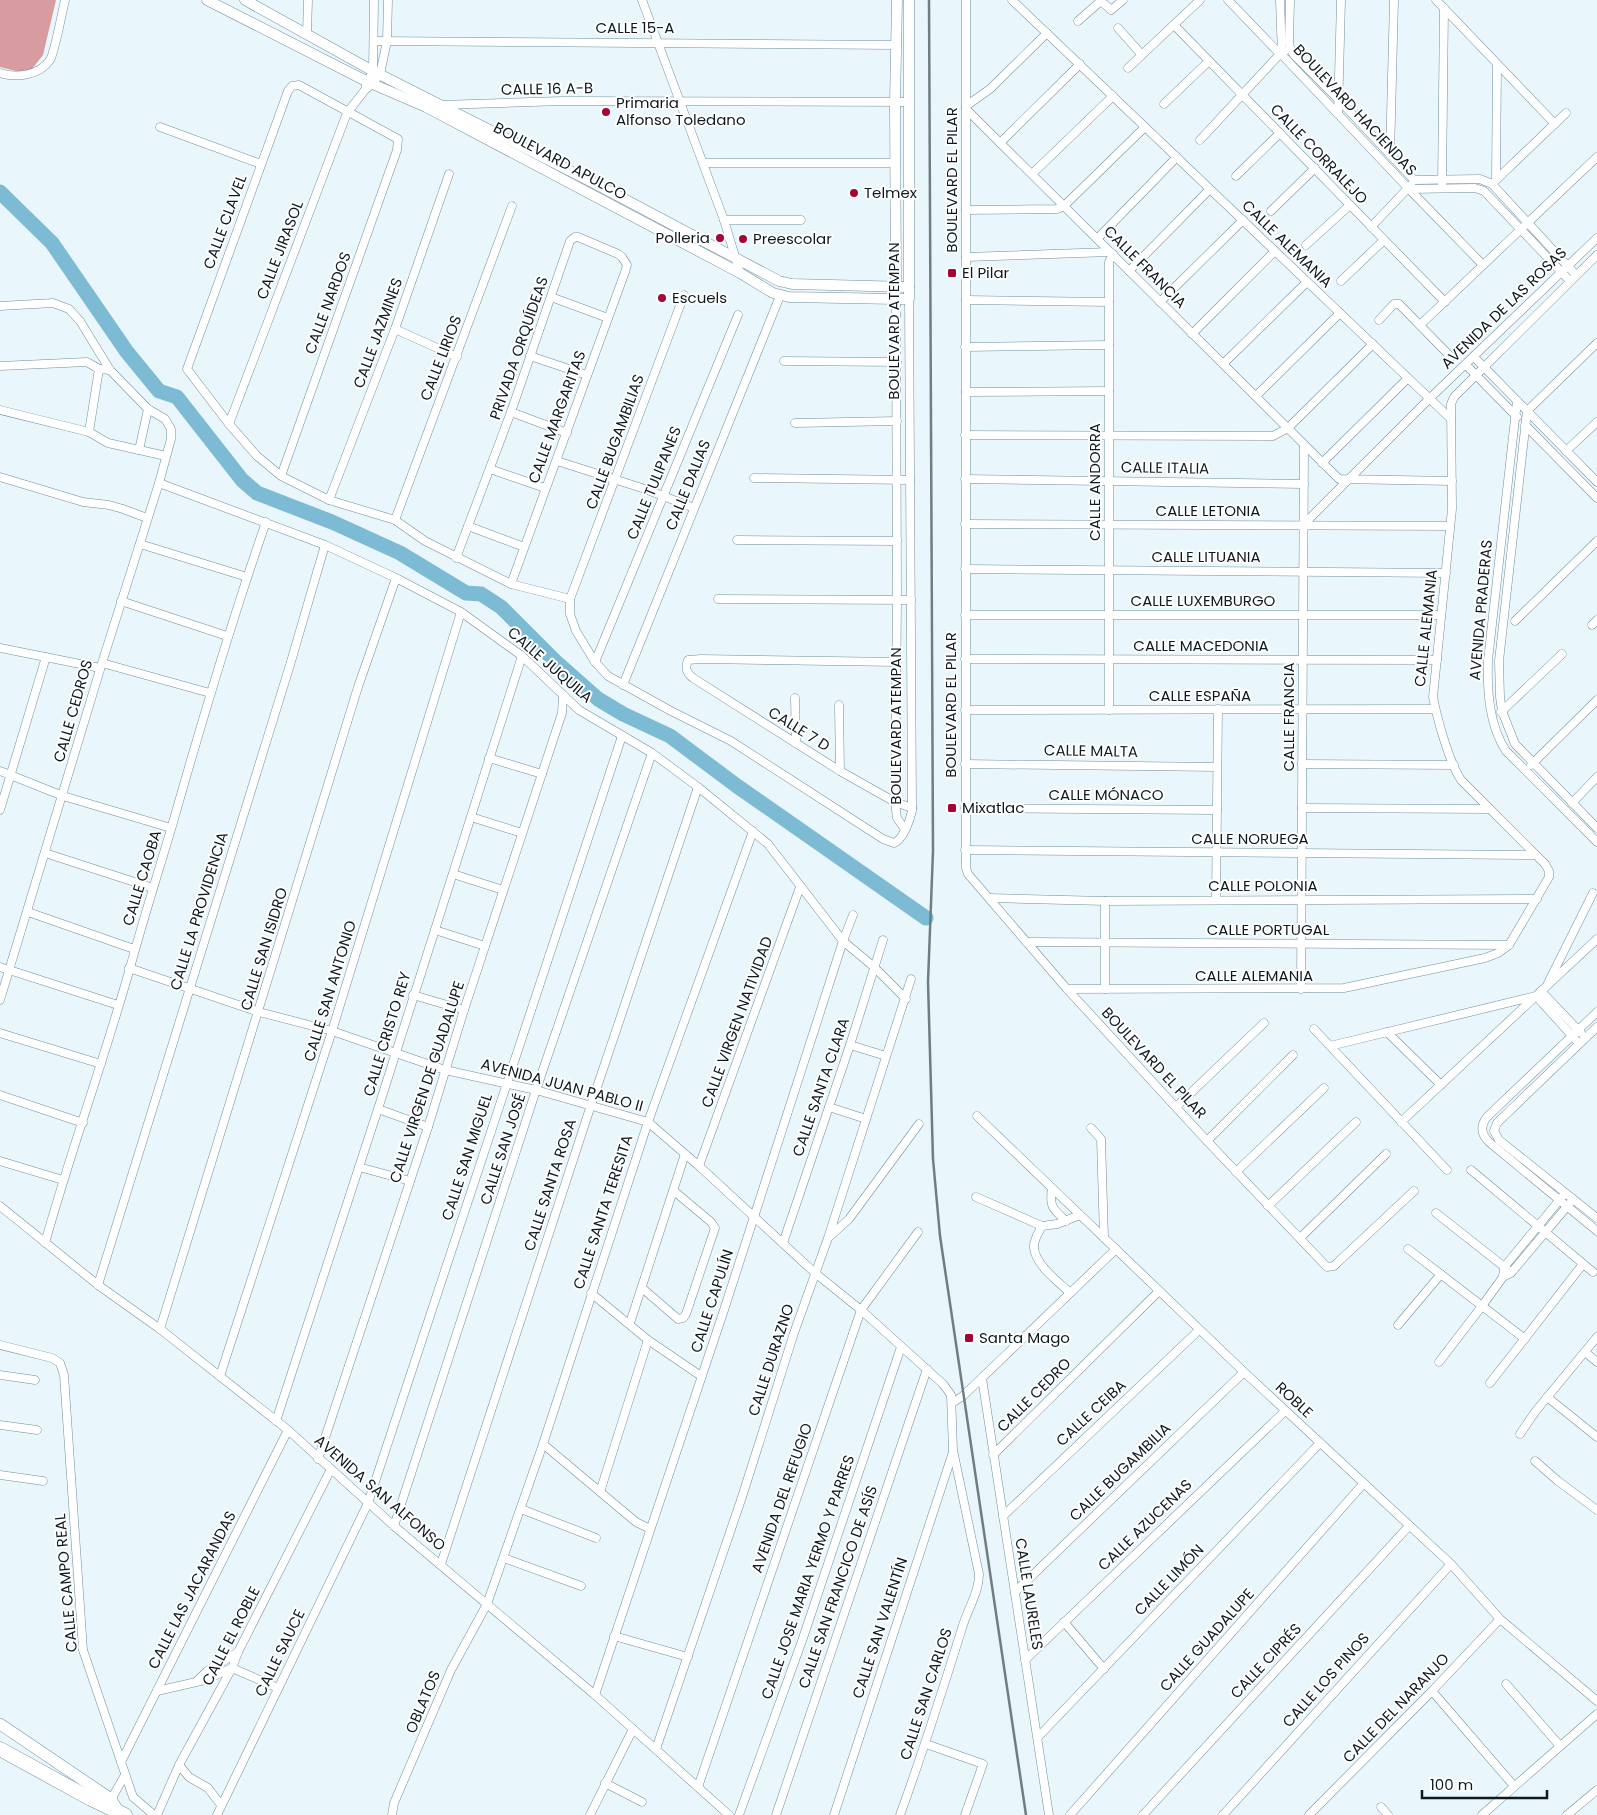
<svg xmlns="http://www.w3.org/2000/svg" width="1597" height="1815" font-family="Poppins,sans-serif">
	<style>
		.forest { fill: #d89b9f }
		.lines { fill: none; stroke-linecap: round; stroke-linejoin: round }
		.river { stroke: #7dbbd4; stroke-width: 15 }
		.street-casing { stroke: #708f9c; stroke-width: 9 }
		.secondary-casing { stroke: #708f9c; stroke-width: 11 }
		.primary-casing { stroke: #708f9c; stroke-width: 12 }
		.highway-casing { stroke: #708f9c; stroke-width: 15 }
		.street { stroke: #fff; stroke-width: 8 }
		.secondary { stroke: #fff; stroke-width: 10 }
		.primary { stroke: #fff; stroke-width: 11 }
		.highway { stroke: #fff; stroke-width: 14 }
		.rail { stroke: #707d82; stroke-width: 2.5 }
		.poi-dot { fill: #a30635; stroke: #fff; stroke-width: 2 }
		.labels { text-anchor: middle; stroke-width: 4; stroke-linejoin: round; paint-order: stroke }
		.street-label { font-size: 15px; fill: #0e1a1f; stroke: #fff }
		.poi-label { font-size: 15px; fill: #0e1a1f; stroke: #fff; text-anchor: start }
	</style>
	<rect width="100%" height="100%" fill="#e9f6fc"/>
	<polygon class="forest" points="0,0 56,0 43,55 28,74 0,67"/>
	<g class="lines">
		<polyline class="river" points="0,192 52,243 127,352 159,391 177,397 242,480 257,493 332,522 400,553 466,593 481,594 501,607 555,661 598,699 623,714 670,736 737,786 926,918"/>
		<defs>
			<g id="street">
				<polyline points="642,0 724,220 740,273"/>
				<polyline points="966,0 966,868 968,874 1067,989 1207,1141 1327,1267 1334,1266 1337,1263 1414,1191"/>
				<polyline points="1012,0 1451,419"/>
				<polyline points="1228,0 1280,54"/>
				<polyline points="1280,0 1282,55 1409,189 1475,188 1484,191 1570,281"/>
				<polyline points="1290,0 1289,42 1290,48 1294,55 1339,100 1414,180 1480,179 1492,184 1576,275"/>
				<polyline points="1436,0 1555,124"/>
				<polyline points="1101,1 1111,10 1123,0"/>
				<polyline points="1078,21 1102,0"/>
				<polyline points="1174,25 1445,302"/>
				<polyline points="1118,28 1142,55"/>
				<polyline points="307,33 308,0"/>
				<polyline points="375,41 896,45"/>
				<polyline points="1128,68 1200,0"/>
				<path d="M0,73c16,5 39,3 50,-13 5,-8 12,-48 15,-60"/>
				<polyline points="366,86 373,71 374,0"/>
				<polyline points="1164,104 1209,61"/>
				<polyline points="441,105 562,101 909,102"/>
				<polyline points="966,106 990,89 1047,33"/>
				<polyline points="966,109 1339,479 1452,481"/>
				<polyline points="1338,114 1341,0"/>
				<polyline points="160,127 261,164"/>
				<polyline points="1200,140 1280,54 1285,51"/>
				<polyline points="1000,143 1080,64"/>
				<polyline points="1390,155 1394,0"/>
				<polyline points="703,163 896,163"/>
				<polyline points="1032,174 1113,96"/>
				<polyline points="1236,176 1280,133"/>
				<polyline points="1496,179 1497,65"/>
				<polyline points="1495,181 1566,113"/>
				<polyline points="1442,184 1444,8"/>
				<polyline points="1409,189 1483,265"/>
				<polyline points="966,210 1057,209 1064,206 1145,127"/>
				<polyline points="1271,211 1315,168"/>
				<polyline points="724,220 801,220"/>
				<polyline points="1371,227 1411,185"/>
				<polyline points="1097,239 1177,157"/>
				<polyline points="1306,245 1350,205"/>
				<polyline points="966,257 1110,252"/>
				<polyline points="1129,271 1210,189"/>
				<polyline points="1341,281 1384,240"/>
				<path d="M684,295l-114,304v15l6,17 19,31 13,14 63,35 60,30 152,98 11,4c9,-3 16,-23 18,-32l-3,-512"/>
				<polyline points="551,297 608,318"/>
				<polyline points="896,299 897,600 895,802 897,818 904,828"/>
				<polyline points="966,300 1109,302"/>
				<polyline points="1160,302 1243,220"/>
				<polyline points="0,306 53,303 69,309 80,321 110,370 148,409 165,419 171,429 171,439 159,483 102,663 0,1000"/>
				<polyline points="1379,320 1394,304 1399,304 1451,357"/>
				<polyline points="1420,325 1597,157"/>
				<polyline points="395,329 457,357"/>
				<polyline points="1192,334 1275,251"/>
				<polyline points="1597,343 1527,411 1499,661 1500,697 1502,711 1515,744 1597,828"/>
				<polyline points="965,347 1109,345"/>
				<polyline points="530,356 587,375"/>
				<polyline points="1474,357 1597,482"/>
				<polyline points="784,361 897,362"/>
				<polyline points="1223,364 1307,282"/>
				<polyline points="1466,365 1517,417"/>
				<polyline points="0,366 87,362 99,369 110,370"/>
				<polyline points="966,392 1109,391"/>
				<polyline points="1256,396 1340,313"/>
				<path d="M1517,401l-29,259c-1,31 1,65 18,91l91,91"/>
				<polyline points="0,410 89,432 108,443 166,456"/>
				<polyline points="511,412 567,433"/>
				<polyline points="795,423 897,421"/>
				<polyline points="229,424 347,113 365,90 372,84 380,74 387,41 388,0"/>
				<polyline points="1525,425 1597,498"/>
				<polyline points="89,432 99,369"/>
				<polyline points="965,435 1273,436 1288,428 1373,344"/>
				<polyline points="139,450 148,409"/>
				<polyline points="1566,451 1597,422"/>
				<polyline points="557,461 645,489 694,508"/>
				<polyline points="1322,463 1408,378"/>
				<polyline points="490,469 545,488"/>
				<polyline points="281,476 397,150 398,139 299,85 292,86 288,91 187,369 229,424 257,456 281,476 329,500 395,520 425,541 511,584 570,599"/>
				<polyline points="0,477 83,502 109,505 123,509 147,518"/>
				<polyline points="754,478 910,480"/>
				<polyline points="965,479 1304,484"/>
				<polyline points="159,483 325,545 396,578 461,612 522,656 579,710 652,753 698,787 768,844 843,941 874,967 906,999"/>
				<polyline points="329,500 395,329 449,174"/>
				<polyline points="395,520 512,206"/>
				<polyline points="965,524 1450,526"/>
				<polyline points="1304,524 1429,399 1597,238"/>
				<polyline points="468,526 524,547"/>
				<polyline points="737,540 897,541"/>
				<polyline points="140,544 247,577"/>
				<polyline points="456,558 511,412 570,241 575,237 578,237 618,254 622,257 627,265 625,272 511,584"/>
				<polyline points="965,569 1446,573"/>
				<polyline points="718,599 911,600"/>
				<polyline points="121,601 227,636"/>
				<polyline points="965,615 1441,615"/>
				<polyline points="1515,621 1597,541"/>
				<polyline points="1592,625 1597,620"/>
				<polyline points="0,648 100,668"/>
				<polyline points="965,659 1437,660"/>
				<polyline points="595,662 738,315"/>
				<path d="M897,662l-196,-3 -13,1c-3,8 -2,13 5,18l147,93 55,31 17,6"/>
				<polyline points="102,663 210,693"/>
				<polyline points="623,685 780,296"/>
				<polyline points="795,698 796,743"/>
				<polyline points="839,705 840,771"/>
				<polyline points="965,710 1435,709"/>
				<polyline points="1109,710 1109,262 1113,254"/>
				<polyline points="1501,712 1562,654"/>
				<polyline points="489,758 542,774"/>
				<polyline points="965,764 1217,767"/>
				<polyline points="1302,764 1454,765"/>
				<polyline points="1531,765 1597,700"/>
				<polyline points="0,771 63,796 171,828"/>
				<polyline points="1572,803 1597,777"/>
				<polyline points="965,808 1217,810"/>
				<polyline points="1302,808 1489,809"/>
				<polyline points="0,810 46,657"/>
				<polyline points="471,817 522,833"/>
				<polyline points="965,850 1535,855"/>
				<polyline points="45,853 153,888"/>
				<polyline points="453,874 503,890"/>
				<polyline points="990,898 1105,901 1537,899"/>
				<polyline points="1216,900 1218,709"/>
				<polyline points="28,912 134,949"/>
				<polyline points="435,930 485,946"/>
				<polyline points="1027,942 1509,945"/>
				<polyline points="0,967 118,1005"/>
				<path d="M129,968l130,44 73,19 113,39 91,20 112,32 51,44 116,107 46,37 82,74 8,11 2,55 26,124c0,18 -11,35 -16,51 -20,64 -40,127 -63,190"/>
				<polyline points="1548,983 1593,893"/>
				<path d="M1067,989l277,-1 141,-30 13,-5 11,-8 40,-68v-6l-4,-7 -84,-84c-12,-18 -24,-62 -28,-83l19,-188 -1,-105 3,-7 143,-142"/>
				<polyline points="1105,989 1105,901"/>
				<polyline points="1301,989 1304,445"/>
				<polyline points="1541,991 1581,1033"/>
				<polyline points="413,995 464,1010"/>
				<path d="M1597,1012l-110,105c-7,9 -6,17 2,25l108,89"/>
				<polyline points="1597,1027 1497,1123 1494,1131 1499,1140 1597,1218"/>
				<polyline points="1314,1029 1447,1170"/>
				<polyline points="1387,1032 1441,1085"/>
				<polyline points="0,1033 101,1064"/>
				<polyline points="850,1045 886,1056"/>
				<polyline points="1330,1046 1536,996 1575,1039"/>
				<polyline points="0,1095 83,1123"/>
				<polyline points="829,1107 866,1119"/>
				<polyline points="1176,1107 1264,1023"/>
				<polyline points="378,1109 428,1127"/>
				<polyline points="977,1116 1244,1372 1451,1564 1500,1619 1597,1701"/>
				<polyline points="1401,1122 1597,939"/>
				<polyline points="1091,1128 1101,1139 1104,1238"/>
				<polyline points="1207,1141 1293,1055"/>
				<polyline points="0,1161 63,1180"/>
				<polyline points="699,1166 800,887"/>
				<polyline points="359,1167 410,1181"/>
				<polyline points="1471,1170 1593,1272"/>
				<polyline points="1236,1172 1324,1088"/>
				<path d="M1052,1188c-3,19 1,21 14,33"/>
				<polyline points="976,1197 1042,1226 1057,1224 1080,1215"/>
				<polyline points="0,1206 98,1285 160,1329 288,1430 394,1526 595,1695 729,1815"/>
				<polyline points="1268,1206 1356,1122"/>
				<polyline points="1436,1213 1507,1269"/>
				<path d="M1042,1226c-3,6 -9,14 -8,22 2,18 24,33 36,45"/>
				<polyline points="829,1237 849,1219 919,1124"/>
				<polyline points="1300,1238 1386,1154"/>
				<path d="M45,1243c26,-93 59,-183 85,-275 13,-48 28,-95 42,-142 29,-102 59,-204 94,-304"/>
				<polyline points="783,1243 850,1045 883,940"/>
				<polyline points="1408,1249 1525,1339"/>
				<polyline points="1503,1277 1511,1273 1570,1203"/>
				<polyline points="98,1285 290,665 325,545"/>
				<polyline points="642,1288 678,1319 683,1318 686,1314 715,1228 711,1222 674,1191"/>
				<polyline points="591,1293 648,1340 701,1376"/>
				<polyline points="630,1323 685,1154"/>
				<polyline points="1398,1325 1441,1274"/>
				<polyline points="160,1329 358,687 396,578"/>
				<polyline points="0,1345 52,1358 60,1363 64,1375 83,1650 133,1797 154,1815"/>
				<polyline points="1585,1352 1597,1362"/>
				<polyline points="1439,1362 1482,1306 1503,1277 1504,1267 1562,1197"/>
				<polyline points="0,1375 35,1380"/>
				<polyline points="220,1376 332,1031 461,612"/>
				<polyline points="982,1378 1049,1815"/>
				<polyline points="1490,1383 1583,1264"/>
				<polyline points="1547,1397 1597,1437"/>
				<polyline points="952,1403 963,1396 1116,1249"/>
				<polyline points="276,1421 378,1109 522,656"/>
				<polyline points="0,1425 37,1430"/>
				<polyline points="1520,1434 1535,1412 1597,1337"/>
				<polyline points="543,1444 636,1522 650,1529"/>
				<polyline points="993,1455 1159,1291"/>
				<polyline points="318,1459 428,1127 464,1010 562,713 563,695"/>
				<polyline points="1535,1461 1558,1481 1597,1510"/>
				<polyline points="0,1475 43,1481"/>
				<polyline points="600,1492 648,1340"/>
				<polyline points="521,1509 596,1538"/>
				<polyline points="1003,1516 1199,1330"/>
				<polyline points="394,1526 536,1090 652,753"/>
				<polyline points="504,1558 581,1586"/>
				<polyline points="441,1564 591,1105 698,787"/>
				<polyline points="1015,1592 1244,1372"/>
				<polyline points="1064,1622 1104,1669"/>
				<polyline points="614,1636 688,1657"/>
				<polyline points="1025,1660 1285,1411"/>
				<polyline points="197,1681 207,1671 238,1652"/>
				<polyline points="1506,1684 1560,1746"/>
				<polyline points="157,1691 205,1680 232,1668 278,1688"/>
				<polyline points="1432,1691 1514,1786"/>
				<polyline points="595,1695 724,1310 843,941 853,915"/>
				<polyline points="1038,1737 1320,1443"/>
				<polyline points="926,1744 983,1764 965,1815"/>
				<polyline points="656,1749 742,1497 794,1333 828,1238 911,979"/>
				<polyline points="121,1762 288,1430"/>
				<polyline points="179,1765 189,1777 208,1788 221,1805"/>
				<polyline points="605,1783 642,1802"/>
				<polyline points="698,1787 861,1310 918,1232"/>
				<polyline points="109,1803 125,1775"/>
				<polyline points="1381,1807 1388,1815"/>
				<polyline points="157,1815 179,1765 232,1668 238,1652 331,1469"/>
				<polyline points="217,1815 368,1503 622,736"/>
				<polyline points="392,1815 394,1803 451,1670 487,1604 543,1444 648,1122 753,831"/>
				<polyline points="590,1815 633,1729"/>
				<polyline points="739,1815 803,1638 901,1347"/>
				<polyline points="776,1815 927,1369"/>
				<polyline points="834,1815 953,1452"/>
				<polyline points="1070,1815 1364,1483"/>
				<polyline points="1143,1815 1409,1526"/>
				<polyline points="1223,1815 1451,1564"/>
				<polyline points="1309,1815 1432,1691 1500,1619"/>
				<polyline points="1482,1815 1597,1714"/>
				<polyline points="1567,1815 1597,1790"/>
			</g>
			<g id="secondary">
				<polyline points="207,0 368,82 426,107 740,273 773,293 789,297 896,299 909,299 909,0"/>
				<polyline points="245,0 373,71 590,181 779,281 792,284 909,287"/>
				<polyline points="896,291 895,103 897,0"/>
			</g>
			<polyline id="primary" points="0,1724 111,1799 118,1811"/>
			<polyline id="highway" points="0,1749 91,1799 125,1815"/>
		</defs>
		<use href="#street" class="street-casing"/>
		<use href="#secondary" class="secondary-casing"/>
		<use href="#primary" class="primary-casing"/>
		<use href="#highway" class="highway-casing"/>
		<use href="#street" class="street"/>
		<use href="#secondary" class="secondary"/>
		<use href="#primary" class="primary"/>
		<use href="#highway" class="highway"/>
		<polyline class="rail" points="929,0 933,851 928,982 933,1159 940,1236 1026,1815"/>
	</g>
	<g class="poi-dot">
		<circle cx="606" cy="112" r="5"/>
		<circle cx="854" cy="193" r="5"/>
		<circle cx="720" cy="238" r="5"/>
		<circle cx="743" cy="239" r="5"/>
		<rect x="947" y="268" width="10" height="10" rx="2.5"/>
		<circle cx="662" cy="298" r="5"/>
		<rect x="947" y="803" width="10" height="10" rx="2.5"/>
		<rect x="964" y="1333" width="10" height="10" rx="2.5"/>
	</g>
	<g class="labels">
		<g class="street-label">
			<text x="635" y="33">CALLE 15-A</text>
			<text transform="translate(547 89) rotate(-1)" y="5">CALLE 16 A-B</text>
			<text transform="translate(1355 110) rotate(47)" y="5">BOULEVARD HACIENDAS</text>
			<text transform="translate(1319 154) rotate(46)" y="5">CALLE CORRALEJO</text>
			<text transform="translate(560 161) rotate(28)" y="5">BOULEVARD APULCO</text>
			<text transform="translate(952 180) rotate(-90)" y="5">BOULEVARD EL PILAR</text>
			<text transform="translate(225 222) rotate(-70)" y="5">CALLE CLAVEL</text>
			<text transform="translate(1287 244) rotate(44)" y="5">CALLE ALEMANIA</text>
			<text transform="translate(280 250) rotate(-69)" y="5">CALLE JIRASOL</text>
			<text transform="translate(1145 267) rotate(45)" y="5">CALLE FRANCIA</text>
			<text transform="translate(328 303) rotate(-70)" y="5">CALLE NARDOS</text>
			<text transform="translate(1504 308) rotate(-44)" y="5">AVENIDA DE LAS ROSAS</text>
			<text transform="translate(894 321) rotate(-90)" y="5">BOULEVARD ATEMPAN</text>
			<text transform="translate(378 333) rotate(-70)" y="5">CALLE JAZMINES</text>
			<text transform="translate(519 348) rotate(-71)" y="5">PRIVADA ORQUÍDEAS</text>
			<text transform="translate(441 358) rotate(-69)" y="5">CALLE LIRIOS</text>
			<text transform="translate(557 417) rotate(-70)" y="5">CALLE MARGARITAS</text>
			<text transform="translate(615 442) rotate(-70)" y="5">CALLE BUGAMBILIAS</text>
			<text transform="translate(1165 468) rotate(1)" y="5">CALLE ITALIA</text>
			<text transform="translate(1095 482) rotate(-90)" y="5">CALLE ANDORRA</text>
			<text transform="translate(654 483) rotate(-68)" y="5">CALLE TULIPANES</text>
			<text transform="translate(688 485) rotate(-68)" y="5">CALLE DALIAS</text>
			<text x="1208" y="516">CALLE LETONIA</text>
			<text x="1206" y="562">CALLE LITUANIA</text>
			<text x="1203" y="606">CALLE LUXEMBURGO</text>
			<text transform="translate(1481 610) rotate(-85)" y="5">AVENIDA PRADERAS</text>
			<text transform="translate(1426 628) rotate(-84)" y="5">CALLE ALEMANIA</text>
			<text x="1201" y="651">CALLE MACEDONIA</text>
			<text transform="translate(550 665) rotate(41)" y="5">CALLE JUQUILA</text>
			<text x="1200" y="701">CALLE ESPAÑA</text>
			<text transform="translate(951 705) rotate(-90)" y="5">BOULEVARD EL PILAR</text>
			<text transform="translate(73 711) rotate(-74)" y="5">CALLE CEDROS</text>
			<text transform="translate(1289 717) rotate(-90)" y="5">CALLE FRANCIA</text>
			<text transform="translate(896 726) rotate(-90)" y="5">BOULEVARD ATEMPAN</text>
			<text transform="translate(799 729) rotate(32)" y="5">CALLE 7 D</text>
			<text transform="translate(1091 751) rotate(1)" y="5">CALLE MALTA</text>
			<text x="1106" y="800">CALLE MÓNACO</text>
			<text x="1250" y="844">CALLE NORUEGA</text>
			<text transform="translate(142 878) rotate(-73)" y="5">CALLE CAOBA</text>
			<text x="1263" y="891">CALLE POLONIA</text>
			<text transform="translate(199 911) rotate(-73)" y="5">CALLE LA PROVIDENCIA</text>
			<text x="1268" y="935">CALLE PORTUGAL</text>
			<text transform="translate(264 949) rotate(-73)" y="5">CALLE SAN ISIDRO</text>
			<text x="1254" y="981">CALLE ALEMANIA</text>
			<text transform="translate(330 991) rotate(-73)" y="5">CALLE SAN ANTONIO</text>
			<text transform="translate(737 1022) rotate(-70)" y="5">CALLE VIRGEN NATIVIDAD</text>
			<text transform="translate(387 1034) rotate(-73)" y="5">CALLE CRISTO REY</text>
			<text transform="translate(1154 1063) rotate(47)" y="5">BOULEVARD EL PILAR</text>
			<text transform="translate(427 1082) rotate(-72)" y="5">CALLE VIRGEN DE GUADALUPE</text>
			<text transform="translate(562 1085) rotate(15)" y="5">AVENIDA JUAN PABLO II</text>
			<text transform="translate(821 1087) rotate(-71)" y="5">CALLE SANTA CLARA</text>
			<text transform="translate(503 1149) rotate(-72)" y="5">CALLE SAN JOSÉ</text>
			<text transform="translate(467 1157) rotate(-72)" y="5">CALLE SAN MIGUEL</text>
			<text transform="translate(550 1185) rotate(-72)" y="5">CALLE SANTA ROSA</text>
			<text transform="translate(603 1212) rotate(-72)" y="5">CALLE SANTA TERESITA</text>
			<text transform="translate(712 1301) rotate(-72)" y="5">CALLE CAPULÍN</text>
			<text transform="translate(771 1360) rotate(-72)" y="5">CALLE DURAZNO</text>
			<text transform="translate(1034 1395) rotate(-45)" y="5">CALLE CEDRO</text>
			<text transform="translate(1294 1400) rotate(43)" y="5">ROBLE</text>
			<text transform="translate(1091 1413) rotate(-43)" y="5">CALLE CEIBA</text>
			<text transform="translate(1120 1472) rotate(-44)" y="5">CALLE BUGAMBILIA</text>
			<text transform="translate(380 1493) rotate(41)" y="5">AVENIDA SAN ALFONSO</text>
			<text transform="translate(782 1498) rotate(-71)" y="5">AVENIDA DEL REFUGIO</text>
			<text transform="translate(1145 1525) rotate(-44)" y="5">CALLE AZUCENAS</text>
			<text transform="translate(808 1577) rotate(-71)" y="5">CALLE JOSE MARIA YERMO Y PARRES</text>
			<text transform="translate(1169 1580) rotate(-46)" y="5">CALLE LIMÓN</text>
			<text transform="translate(66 1583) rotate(-95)" y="5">CALLE CAMPO REAL</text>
			<text transform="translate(838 1587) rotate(-71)" y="5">CALLE SAN FRANCICO DE ASÍS</text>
			<text transform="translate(192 1590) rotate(-63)" y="5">CALLE LAS JACARANDAS</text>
			<text transform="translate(1029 1594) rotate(81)" y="5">CALLE LAURELES</text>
			<text transform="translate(880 1628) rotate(-72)" y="5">CALLE SAN VALENTÍN</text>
			<text transform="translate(231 1636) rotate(-63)" y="5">CALLE EL ROBLE</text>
			<text transform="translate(1207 1640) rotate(-48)" y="5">CALLE GUADALUPE</text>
			<text transform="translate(280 1653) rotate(-64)" y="5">CALLE SAUCE</text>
			<text transform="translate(1266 1661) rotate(-47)" y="5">CALLE CIPRÉS</text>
			<text transform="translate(1326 1680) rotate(-48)" y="5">CALLE LOS PINOS</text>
			<text transform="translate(926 1694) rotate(-72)" y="5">CALLE SAN CARLOS</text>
			<text transform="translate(423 1702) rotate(-67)" y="5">OBLATOS</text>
			<text transform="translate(1396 1708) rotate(-46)" y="5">CALLE DEL NARANJO</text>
		</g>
		<g class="poi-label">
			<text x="616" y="108">Primaria<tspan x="616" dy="17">Alfonso Toledano</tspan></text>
			<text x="864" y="198">Telmex</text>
			<text x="710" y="243" text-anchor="end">Polleria</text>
			<text x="753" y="244">Preescolar</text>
			<text x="962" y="278">El Pilar</text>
			<text x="672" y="303">Escuels</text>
			<text x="962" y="813">Mixatlac</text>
			<text x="979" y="1343">Santa Mago</text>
		</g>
	</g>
	<path d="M1422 1790v8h125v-8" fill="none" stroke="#0e1a1f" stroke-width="2.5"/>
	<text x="1430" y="1790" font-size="15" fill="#0e1a1f" stroke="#ffffff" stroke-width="4" paint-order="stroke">100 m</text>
</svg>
